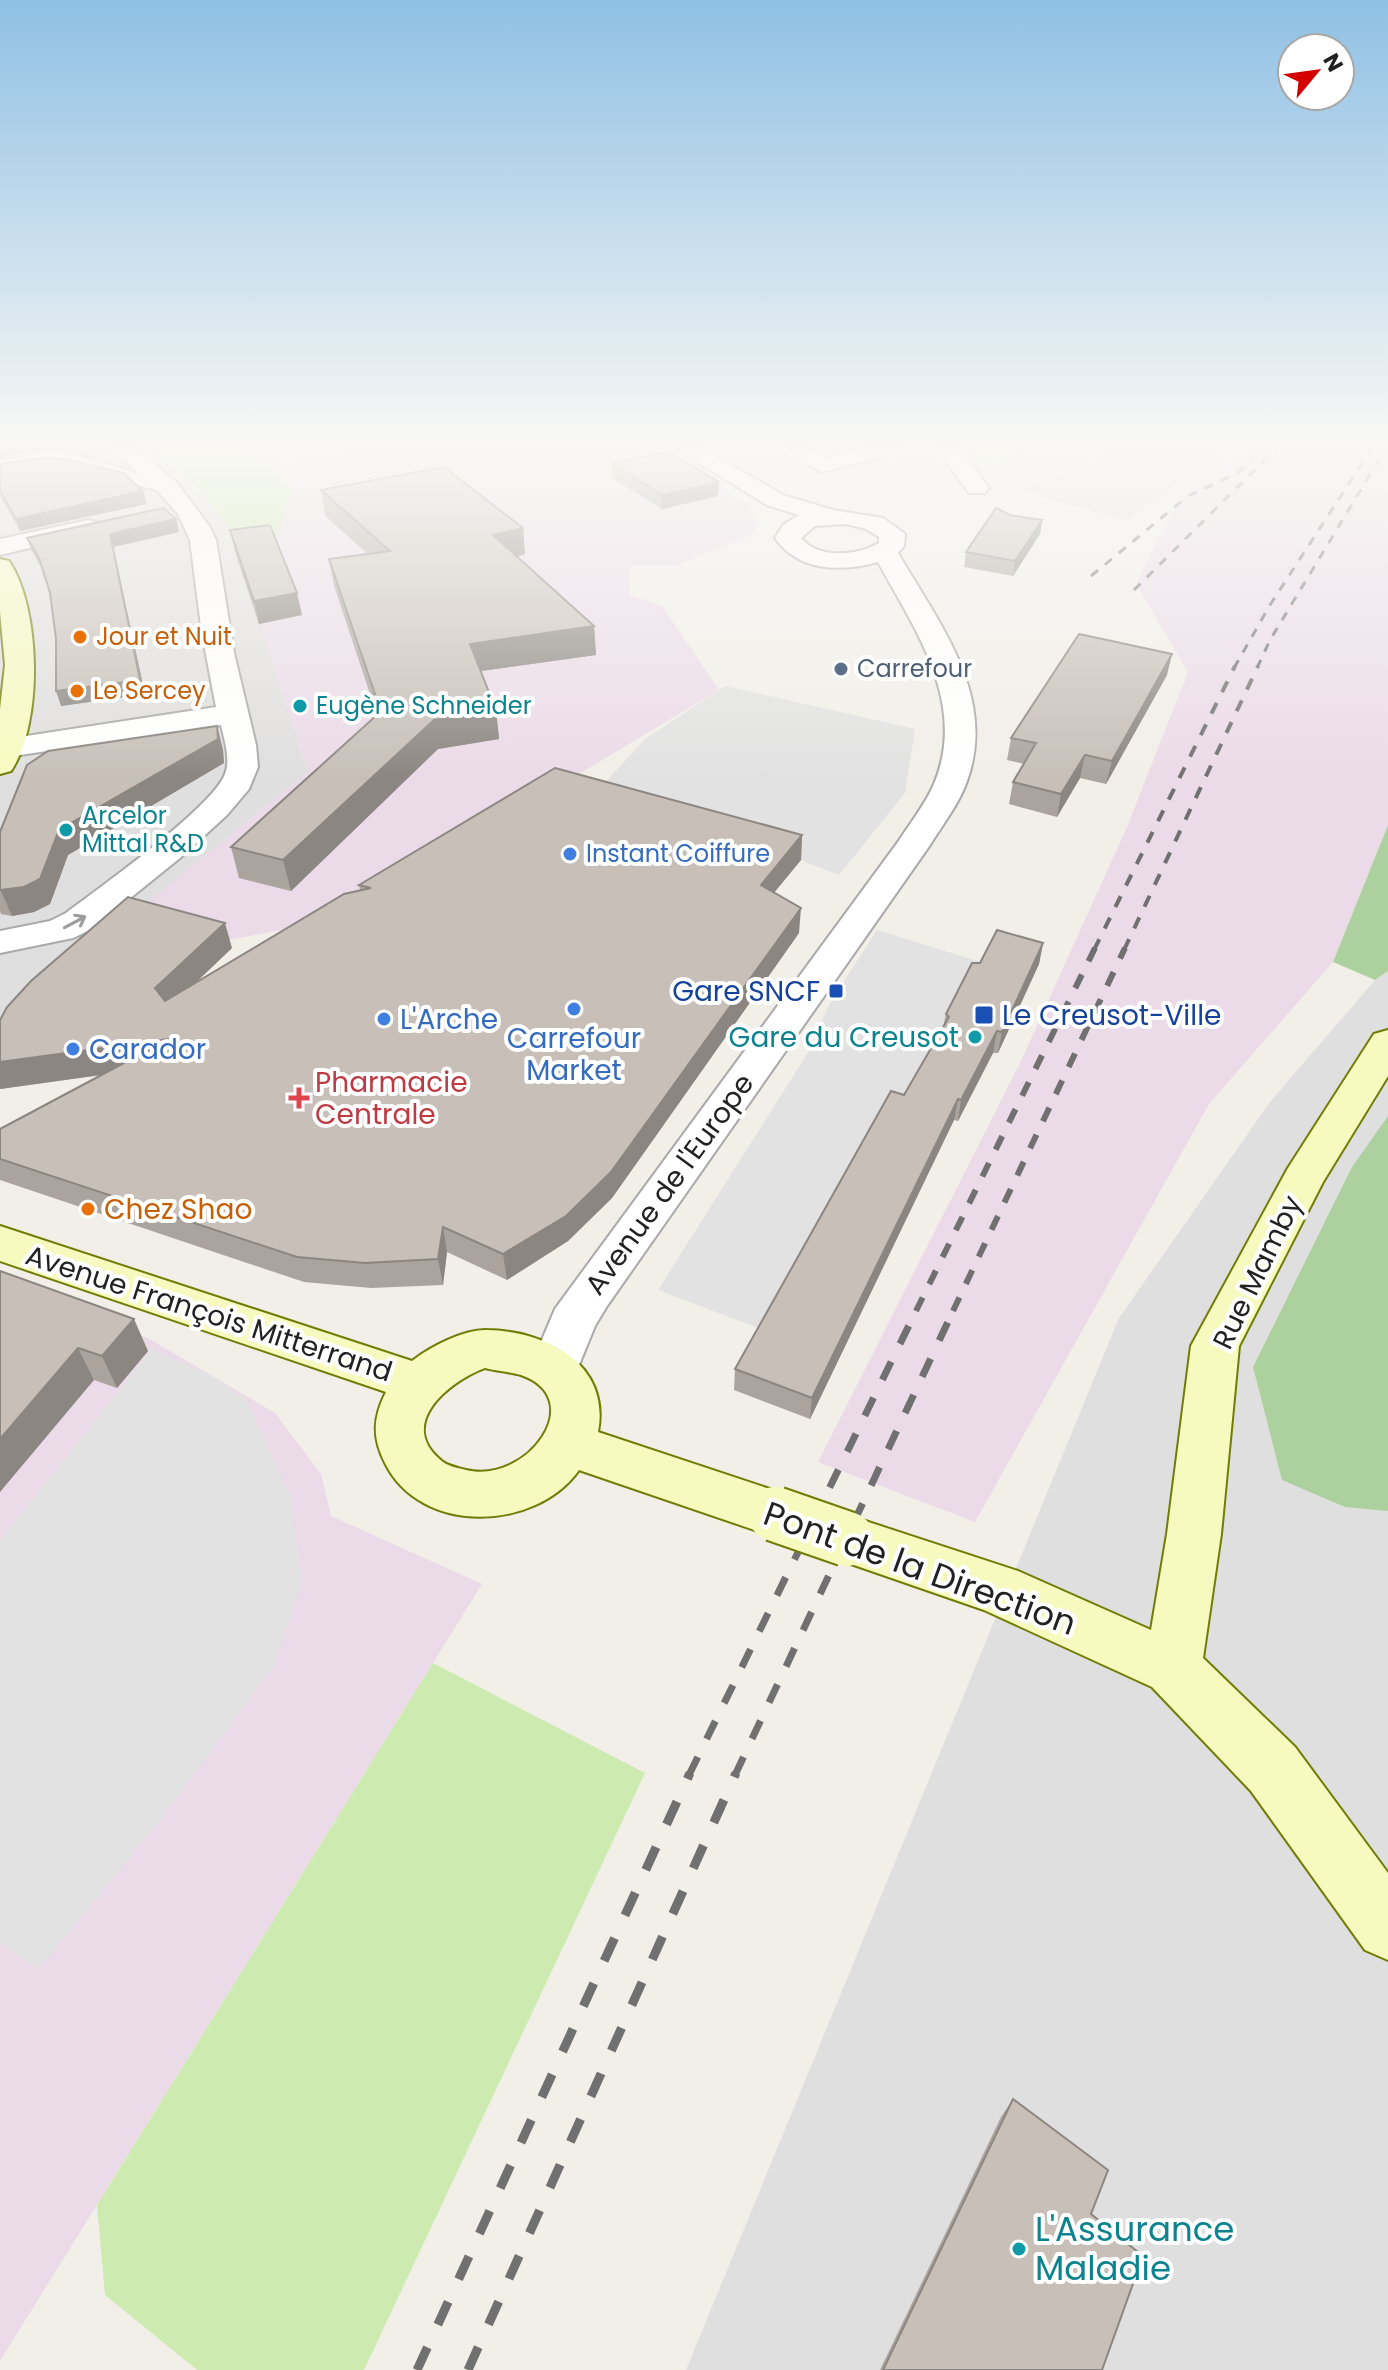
<svg xmlns="http://www.w3.org/2000/svg" width="1388" height="2370" font-family="Poppins,sans-serif">
	<style>
		.residential { fill: #e0dfdf }
		.industrial { fill: #ebdbe8 }
		.grass { fill: #cdebb0 }
		.forest { fill: #add19e }
		.parking { fill: #e2e2e2 }
		.lines { fill: none; stroke-linecap: round; stroke-linejoin: round }
		.street-casing { stroke: #a9a9a9; stroke-width: 4 }
		.secondary-casing { stroke: #707d05; stroke-width: 4 }
		.street { fill: #fff; fill-rule: evenodd }
		.secondary { fill: #f7fabf; fill-rule: evenodd }
		.rail-far4 { stroke: #707070; stroke-width: 3; stroke-dasharray: 9 9; stroke-linecap: butt }
		.rail-far3 { stroke: #707070; stroke-width: 4; stroke-dasharray: 12 12; stroke-linecap: butt }
		.rail-far2 { stroke: #707070; stroke-width: 6; stroke-dasharray: 15 15; stroke-linecap: butt }
		.rail-far1 { stroke: #707070; stroke-width: 7; stroke-dasharray: 20 20; stroke-linecap: butt }
		.rail { stroke: #707070; stroke-width: 9; stroke-dasharray: 25 25; stroke-linecap: butt }
		.secondary-bridge-casing { stroke: #707d05; stroke-width: 58; stroke-linecap: butt }
		.secondary-bridge { stroke: #f7fabf; stroke-width: 54 }
		.wall { fill: #aba49e }
		.shaded-wall { fill: #8b8681 }
		.building { fill: #c7bfb8; stroke: #8b8681; stroke-width: 2 }
		.oneway { stroke: #9c9c9c }
		.food-dot { fill: #e8710a; stroke: #fff; stroke-width: 3 }
		.service-dot { fill: #5c6f8a; stroke: #fff; stroke-width: 3 }
		.culture-dot { fill: #0f9aa8; stroke: #fff; stroke-width: 3 }
		.shop-dot { fill: #3f7fe0; stroke: #fff; stroke-width: 3 }
		.transit-dot { fill: #1a4fb4; stroke: #fff; stroke-width: 3 }
		.health-dot { fill: #e0444e; stroke: #fff; stroke-width: 3 }
		.labels { text-anchor: middle; stroke-width: 8; stroke-linejoin: round; paint-order: stroke }
		.far-food-label { font-size: 24px; fill: #c56008; stroke: #fff; text-anchor: start }
		.far-service-label { font-size: 24px; fill: #4e5e75; stroke: #fff; text-anchor: start }
		.far-culture-label { font-size: 24px; fill: #0d838f; stroke: #fff; text-anchor: start }
		.far-shop-label { font-size: 24px; fill: #366cbe; stroke: #fff; text-anchor: start }
		.transit-label { font-size: 28px; fill: #164399; stroke: #fff; text-anchor: end }
		.shop-label { font-size: 28px; fill: #366cbe; stroke: #fff; text-anchor: start }
		.culture-label { font-size: 28px; fill: #0d838f; stroke: #fff; text-anchor: end }
		.health-label { font-size: 28px; fill: #be3a42; stroke: #fff; text-anchor: start }
		.street-label { font-size: 28px; fill: #222; stroke: #fff }
		.food-label { font-size: 28px; fill: #c56008; stroke: #fff; text-anchor: start }
		.near-street-label { font-size: 34px; fill: #222; stroke: #fff }
		.near-culture-label { font-size: 34px; fill: #0d838f; stroke: #fff; text-anchor: start }
	</style>
	<rect width="100%" height="100%" fill="#f2efe9"/>
	<g class="residential">
		<polygon points="0,448 106,448 176,469 229,523 308,772 0,1023"/>
		<polygon points="1388,971 1388,2370 686,2370 1119,1318 1270,1102 1375,980"/>
	</g>
	<g class="industrial">
		<polygon points="347,448 657,448 748,505 758,521 752,535 674,566 630,566 630,595 663,607 719,690 335,920 227,940 126,920 308,772 234,540 292,488 267,466"/>
		<polygon points="1246,448 1388,448 1388,825 1333,962 1209,1104 975,1522 818,1462 1021,1061 1127,827 1188,672 1136,584 1175,505"/>
		<polygon points="0,1284 148,1338 275,1413 321,1474 331,1516 482,1584 0,2361"/>
	</g>
	<g class="grass">
		<path d="M148,448h97l47,40 -15,48 -43,4c-12,-37 -55,-69 -86,-92z"/>
		<polygon points="967,448 1057,448 978,462"/>
		<polygon points="433,1663 645,1773 364,2370 197,2370 105,2295 97,2205"/>
	</g>
	<g class="forest">
		<polygon points="1388,825 1388,971 1375,980 1333,962"/>
		<polygon points="1388,1116 1388,1511 1345,1507 1282,1480 1253,1367 1352,1167"/>
	</g>
	<g class="parking">
		<polygon points="1117,448 1211,448 1221,451 1128,520 1062,503 1021,489"/>
		<polygon points="725,686 915,729 905,793 839,875 801,860 588,801 644,740"/>
		<polygon points="877,930 987,964 946,1038 870,1144 858,1147 863,1156 766,1331 658,1290 809,1051 830,1003"/>
		<polygon points="152,1349 210,1375 247,1401 290,1495 302,1581 274,1666 158,1823 38,1970 0,1942 0,1540"/>
	</g>
	<g class="lines">
		<defs>
			<g id="street">
				<path d="M111,448h25l6,5 36,31 31,42 7,14 18,113 22,92 2,22 -9,22 -22,26 -47,43 -88,71 -19,9 -73,15v-22l50,-10 16,-8c32,-24 147,-106 159,-139 6,-15 -1,-35 -4,-49l-221,33v-18l216,-33 -14,-73 -12,-94 -12,-26 -21,-24 -88,-22 -24,-1 -45,8v-14l45,-8 25,1 68,19z"/>
				<path d="M675,448h27l81,47 50,15 50,8 22,16 -1,12 -6,7c40,69 100,143 69,228 -8,23 -24,43 -37,64l-323,461 -12,20 -23,56 -17,6 -17,-6 -8,-14 25,-59 343,-467c12,-19 27,-37 36,-58 34,-81 -19,-154 -56,-222 -37,10 -79,10 -103,-24l8,-13 16,-10 -32,-10zM846,524l20,5 13,8v6c-22,13 -61,16 -78,-5l14,-12z"/>
				<polygon points="780,448 808,448 825,457 865,448 904,448 901,453 822,472 783,453"/>
				<polygon points="936,448 959,448 989,488 985,493 969,493"/>
				<polygon points="88,520 97,522 100,527 97,532 0,555 0,539"/>
			</g>
			<g id="secondary">
				<path d="M0,559l9,2c32,47 34,163 2,210l-11,3v-65l5,-44 -5,-54z"/>
				<polygon points="1388,1030 1388,1076 1323,1182 1239,1346 1221,1534 1203,1658 1295,1747 1388,1873 1388,1960 1365,1950 1251,1791 1152,1687 984,1610 828,1556 820,1539 828,1522 847,1515 1018,1571 1151,1630 1167,1534 1191,1346 1288,1168 1374,1034"/>
				<path d="M0,1226l412,135c18,-14 52,-32 75,-31 60,1 124,34 111,102l196,65 8,17 -8,17 -19,6 -196,-67c-44,62 -159,65 -194,-7 -13,-26 -12,-45 1,-71l-386,-131zM485,1368c12,3 25,4 36,7 69,24 6,110 -55,95 -7,-2 -16,-3 -23,-8 -48,-37 5,-80 42,-94z"/>
			</g>
		</defs>
		<use href="#street" class="street-casing"/>
		<use href="#secondary" class="secondary-casing"/>
		<use href="#street" class="street"/>
		<use href="#secondary" class="secondary"/>
		<g class="rail-far4">
			<polyline points="1091,576 1188,496 1238,473 1262,448"/>
			<polyline points="1134,590 1277,448"/>
			<polyline points="1234,668 1270,605 1372,448"/>
			<polyline points="1257,668 1270,640 1386,448"/>
		</g>
		<g class="rail-far3">
			<polyline points="1094,950 1235,666"/>
			<polyline points="1124,950 1258,666"/>
		</g>
		<g class="rail-far2">
			<polyline points="916,1311 1095,948"/>
			<polyline points="953,1311 1125,948"/>
		</g>
		<g class="rail-far1">
			<polyline points="689,1775 917,1309"/>
			<polyline points="735,1775 954,1309"/>
		</g>
		<g class="rail">
			<polyline points="417,2370 690,1773"/>
			<polyline points="468,2370 736,1773"/>
		</g>
		<defs>
			<polyline id="secondary-bridge" points="775,1514 847,1539"/>
		</defs>
		<use href="#secondary-bridge" class="secondary-bridge-casing"/>
		<use href="#secondary-bridge" class="secondary-bridge"/>
	</g>
	<g class="wall">
		<polygon points="0,448 92,448 95,458 70,451"/>
		<polygon points="0,464 143,491 147,504 20,531 0,496"/>
		<polygon points="612,464 718,496 662,509 612,478"/>
		<polygon points="321,490 523,528 525,554 517,557 594,626 596,655 481,671 496,710 499,739 438,749 291,891 239,878 231,847 376,717 374,706 334,586 329,559 368,554 325,516"/>
		<polygon points="1010,515 1042,520 1040,534 1013,576 964,567 966,552"/>
		<polygon points="176,519 179,532 113,547 145,694 61,706 56,639 50,593 43,571 32,551 27,538"/>
		<polygon points="230,530 297,593 302,615 259,624 235,552"/>
		<polygon points="1167,675 1106,784 1080,778 1057,817 1009,804 1013,782 1024,764 1007,760 1011,738"/>
		<polygon points="217,726 223,750 224,763 68,855 50,904 34,912 12,916 1,914 0,911 0,832"/>
		<polygon points="802,835 801,860 774,892 799,933 612,1198 568,1241 507,1280 447,1252 443,1285 371,1288 304,1282 0,1180 0,1129 102,1075 0,1089 232,948 195,983 360,890 359,885"/>
		<polygon points="1043,943 1039,964 998,1053 993,1053 958,1121 954,1120 810,1419 734,1390 735,1369 904,1095 943,1027 946,1014 980,963"/>
		<polygon points="0,1271 148,1351 117,1388 94,1380"/>
		<polygon points="1013,2099 1091,2214 1102,2370 880,2370 1001,2117"/>
	</g>
	<g class="shaded-wall">
		<polygon points="0,448 44,448 45,450 0,458"/>
		<polygon points="719,482 718,496 662,509 662,495"/>
		<polygon points="143,491 147,504 20,531 16,519"/>
		<polygon points="176,519 179,532 113,547 145,694 61,706 56,691 110,534"/>
		<polygon points="1042,520 1040,534 1013,576 1015,561"/>
		<polygon points="523,528 525,554 495,562 493,535"/>
		<polygon points="297,593 302,615 259,624 254,601"/>
		<polygon points="594,626 596,655 473,672 470,644"/>
		<polygon points="1172,654 1167,675 1106,784 1112,761"/>
		<polygon points="496,710 499,739 438,749 291,891 283,860 434,720"/>
		<polygon points="217,726 223,750 224,763 68,855 50,904 34,912 12,916 1,891 59,830"/>
		<polygon points="1085,755 1080,778 1057,817 1061,794"/>
		<polygon points="802,835 801,860 760,910 761,885"/>
		<polygon points="801,908 799,933 612,1198 568,1241 507,1280 503,1254"/>
		<polygon points="225,923 232,948 164,1013 155,988"/>
		<polygon points="1043,943 1039,964 998,1053 1002,1032"/>
		<polygon points="997,1031 993,1053 958,1121 961,1100"/>
		<polygon points="169,1039 178,1064 0,1089 0,1062"/>
		<polygon points="958,1099 954,1120 810,1419 812,1398"/>
		<polygon points="443,1227 447,1252 443,1285 438,1259"/>
		<polygon points="134,1319 148,1351 117,1388 102,1356"/>
		<polygon points="78,1348 94,1380 0,1492 0,1439"/>
	</g>
	<g class="building">
		<polygon points="668,451 719,482 662,495 612,464"/>
		<polygon points="42,458 65,459 123,473 143,491 16,519 0,490 0,464"/>
		<polygon points="444,467 523,528 493,535 594,626 470,644 496,710 434,720 283,860 231,847 378,714 372,694 375,694 329,559 390,551 321,490"/>
		<polygon points="163,508 176,519 110,534 140,680 56,691 56,639 50,593 39,558 27,538"/>
		<polygon points="996,508 1010,515 1042,520 1015,561 966,552"/>
		<polygon points="270,525 297,593 254,601 230,530"/>
		<polygon points="1079,634 1172,654 1112,761 1085,755 1061,794 1013,782 1036,743 1011,738"/>
		<polygon points="217,726 218,739 59,830 40,879 24,887 0,890 0,832 27,765 48,751"/>
		<polygon points="555,768 802,835 761,885 801,908 611,1172 566,1216 503,1254 443,1227 438,1259 365,1263 297,1257 0,1159 0,1129 169,1039 0,1062 0,1020 7,1007 31,981 128,897 225,923 155,988 165,1001 344,894 371,888 359,885"/>
		<polygon points="997,930 1043,943 1002,1032 997,1031 961,1100 958,1099 812,1398 735,1369 891,1091 904,1095 949,1017 946,1014 972,963 980,963"/>
		<polygon points="0,1271 134,1319 102,1356 78,1348 0,1439"/>
		<polygon points="1013,2099 1108,2170 1091,2214 1143,2256 1102,2370 883,2370"/>
	</g>
	<defs><path id="oneway-shaft" d="M-6 0H5M1.5-3L5.5 0L1.5 3" fill="none" stroke-width="1.6" stroke-linecap="round" stroke-linejoin="round" transform="scale(2)"/></defs>
	<use class="oneway" href="#oneway-shaft" transform="translate(75 922) rotate(-28)"/>
	<linearGradient id="sky" x2="0" y2="1"><stop stop-color="#8fc0e4"/><stop offset="0.57" stop-color="#f9f8f5"/><stop offset="1" stop-color="#f9f8f5" stop-opacity="0"/></linearGradient>
	<rect width="1388" height="780" fill="url(#sky)"/>
	<g class="food-dot">
		<circle cx="80" cy="637" r="8"/>
		<circle cx="77" cy="691" r="8"/>
		<circle cx="88" cy="1209" r="8"/>
	</g>
	<circle class="service-dot" cx="841" cy="669" r="8"/>
	<g class="culture-dot">
		<circle cx="300" cy="706" r="8"/>
		<circle cx="66" cy="830" r="8"/>
		<circle cx="975" cy="1037" r="8"/>
		<circle cx="1019" cy="2249" r="8"/>
	</g>
	<g class="shop-dot">
		<circle cx="570" cy="854" r="8"/>
		<circle cx="574" cy="1009" r="8"/>
		<circle cx="384" cy="1019" r="8"/>
		<circle cx="73" cy="1049" r="8"/>
	</g>
	<g class="transit-dot">
		<rect x="828" y="983" width="16" height="16" rx="4"/>
		<rect x="974" y="1005" width="20" height="20" rx="4"/>
	</g>
	<path class="health-dot" d="M295 1086h8v8h8v8h-8v8h-8v-8h-8v-8h8z"/>
	<g class="labels">
		<g class="far-food-label">
			<text x="96" y="645">Jour et Nuit</text>
			<text x="93" y="699">Le Sercey</text>
		</g>
		<g class="far-service-label">
			<text x="857" y="677">Carrefour</text>
		</g>
		<g class="far-culture-label">
			<text x="316" y="714">Eugène Schneider</text>
			<text x="82" y="824">Arcelor<tspan x="82" dy="28">Mittal R&amp;D</tspan></text>
		</g>
		<g class="far-shop-label">
			<text x="586" y="862">Instant Coiffure</text>
		</g>
		<g class="transit-label">
			<text x="820" y="1001">Gare SNCF</text>
			<text x="1002" y="1025" text-anchor="start">Le Creusot-Ville</text>
		</g>
		<g class="shop-label">
			<text x="400" y="1029">L'Arche</text>
			<text x="574" y="1048" text-anchor="middle">Carrefour<tspan x="574" dy="32">Market</tspan></text>
			<text x="89" y="1059">Carador</text>
		</g>
		<g class="culture-label">
			<text x="959" y="1047">Gare du Creusot</text>
		</g>
		<g class="health-label">
			<text x="315" y="1092">Pharmacie<tspan x="315" dy="32">Centrale</tspan></text>
		</g>
		<g class="street-label">
			<text transform="translate(669 1184) rotate(-54)" y="10">Avenue de l'Europe</text>
			<text transform="translate(1257 1272) rotate(-64)" y="10">Rue Mamby</text>
			<text transform="translate(209 1313) rotate(18)" y="10">Avenue François Mitterrand</text>
		</g>
		<g class="food-label">
			<text x="104" y="1219">Chez Shao</text>
		</g>
		<g class="near-street-label">
			<text transform="translate(920 1568) rotate(20)" y="12">Pont de la Direction</text>
		</g>
		<g class="near-culture-label">
			<text x="1035" y="2241">L'Assurance<tspan x="1035" dy="39">Maladie</tspan></text>
		</g>
	</g>
	<g transform="translate(1316 72) rotate(61)"><circle r="38" fill="#ffffff" stroke="#a7a7a7" stroke-width="2"/>
	<path d="M0-6L14 30L0 20L-14 30Z" fill="#d40000"/>
	<text y="-12" font-size="22" font-weight="bold" text-anchor="middle" fill="#222222">N</text>
	</g>
</svg>
